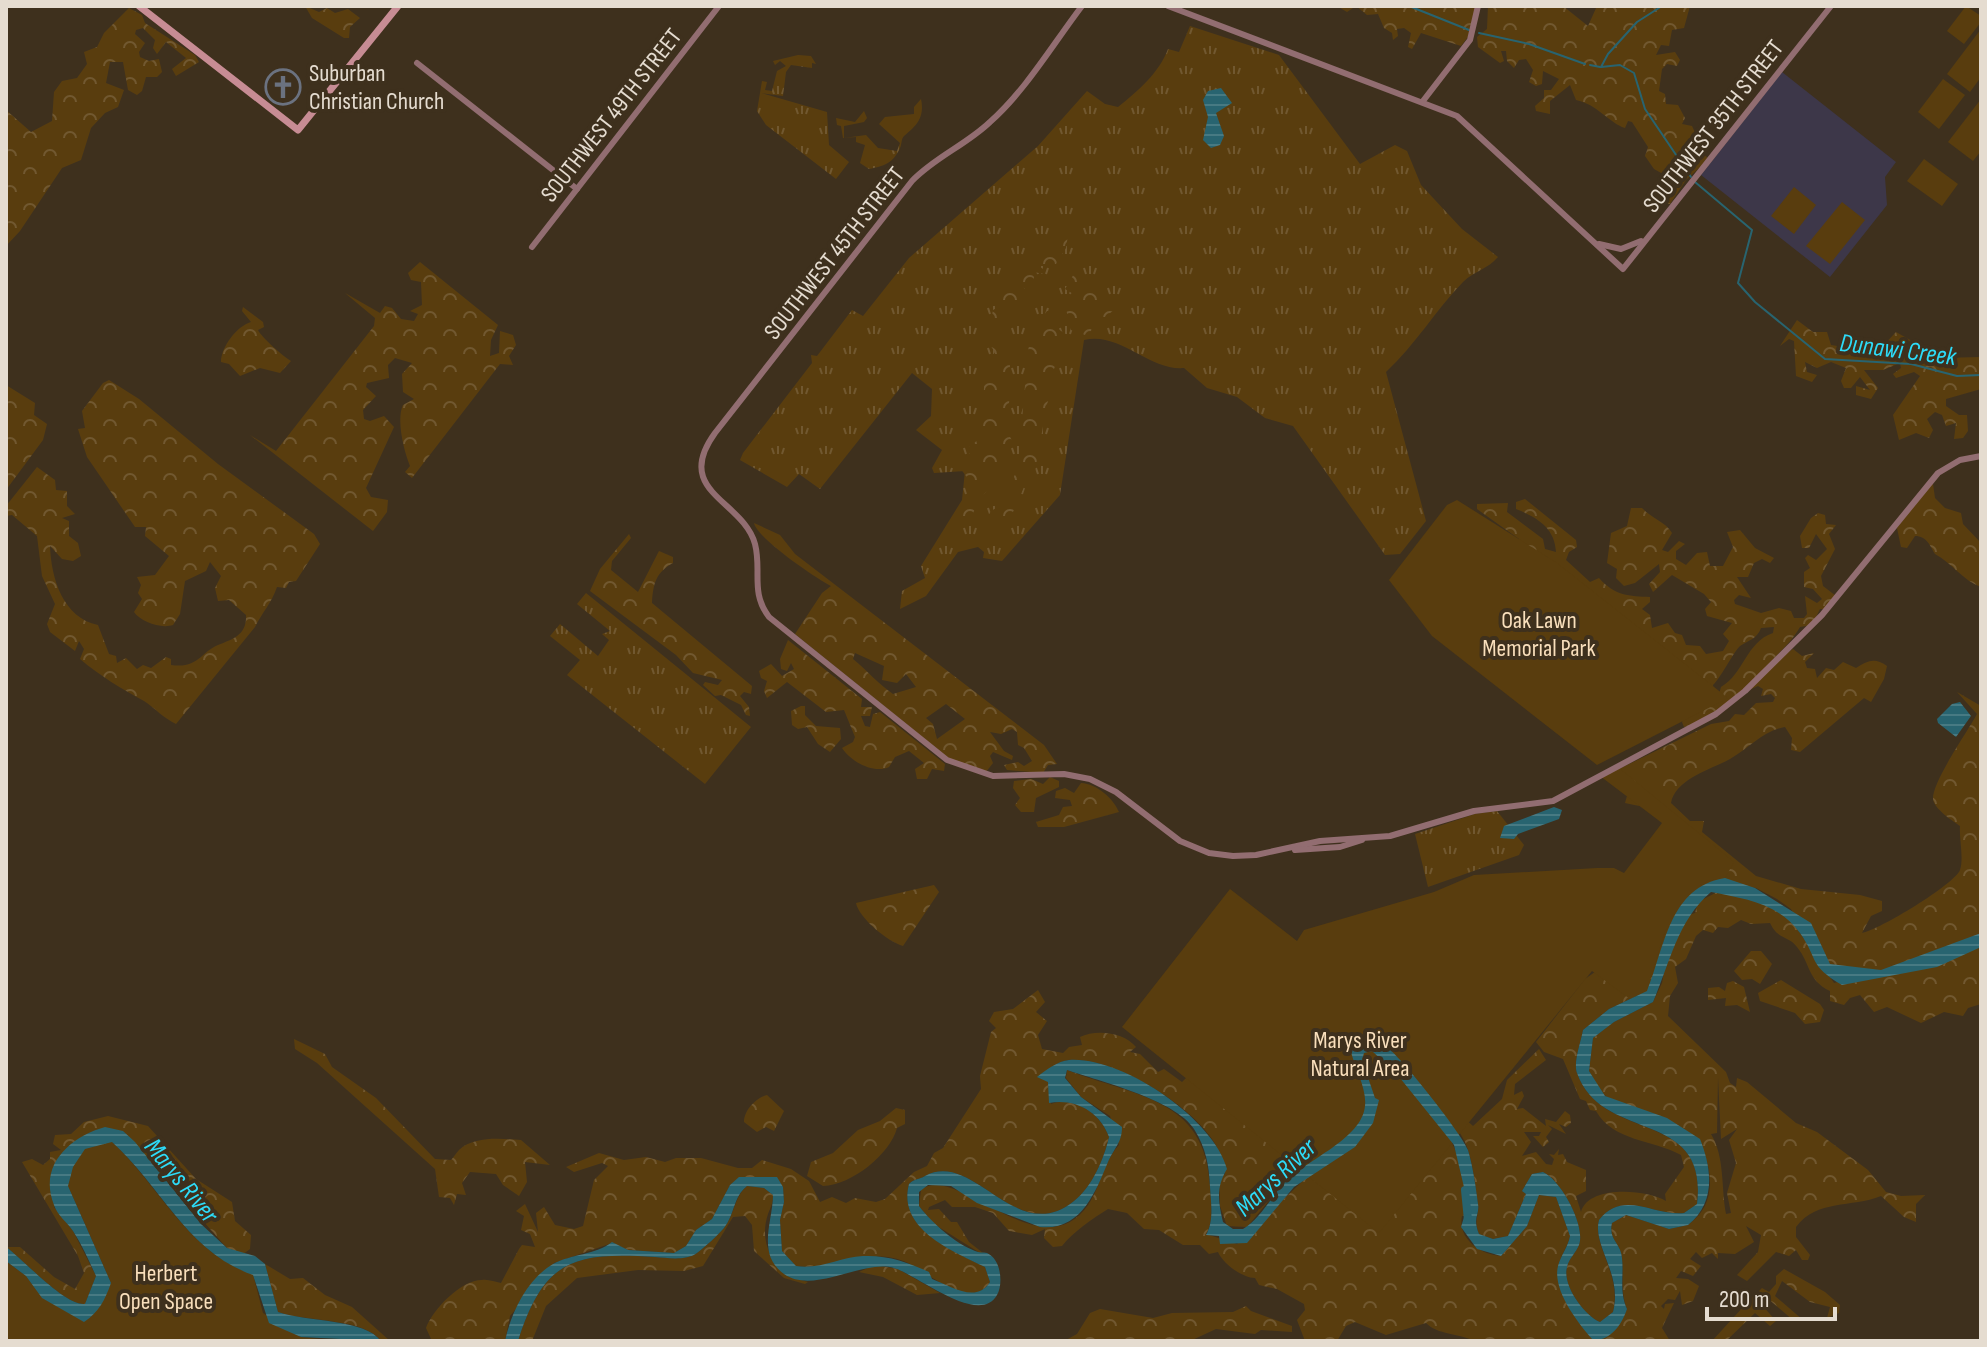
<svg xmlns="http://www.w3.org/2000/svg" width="1987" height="1347" font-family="'Sofia Sans Condensed',sans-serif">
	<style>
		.education { fill: #3d3749 }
		.grass { fill: url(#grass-tufts) }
		.forest { fill: url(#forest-crowns); fill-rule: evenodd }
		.park { fill: #593d0e }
		.water { fill: url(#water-rules) }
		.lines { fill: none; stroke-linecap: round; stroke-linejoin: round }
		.stream { stroke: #286470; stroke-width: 2 }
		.river { stroke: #286470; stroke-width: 8 }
		.tertiary { stroke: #926d71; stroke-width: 6 }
		.secondary { stroke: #c78c94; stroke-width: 7 }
		.labels { text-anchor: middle; stroke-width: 8; stroke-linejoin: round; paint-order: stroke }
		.poi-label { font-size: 24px; fill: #e5dcd0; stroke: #3e301d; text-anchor: start }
		.street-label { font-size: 24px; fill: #e5dcd0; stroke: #3e301d }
		.park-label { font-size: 24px; fill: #f9dfbc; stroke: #3e301d }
		.water-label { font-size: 26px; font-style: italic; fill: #2ddbf8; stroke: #3e301d }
	</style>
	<defs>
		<pattern id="grass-tufts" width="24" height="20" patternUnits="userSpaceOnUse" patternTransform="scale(2)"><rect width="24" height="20" fill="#593d0e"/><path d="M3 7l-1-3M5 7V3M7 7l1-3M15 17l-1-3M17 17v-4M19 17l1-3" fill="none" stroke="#715830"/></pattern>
		<pattern id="forest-crowns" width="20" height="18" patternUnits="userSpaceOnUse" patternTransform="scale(2)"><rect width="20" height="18" fill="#593d0e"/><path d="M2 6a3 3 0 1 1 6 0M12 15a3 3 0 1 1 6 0" fill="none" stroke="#715830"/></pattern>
		<pattern id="water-rules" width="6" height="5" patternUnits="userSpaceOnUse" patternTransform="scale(2)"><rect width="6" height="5" fill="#286470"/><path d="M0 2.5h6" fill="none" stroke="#477a83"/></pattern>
	</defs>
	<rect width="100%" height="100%" fill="#3e301d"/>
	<polygon class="education" points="1782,72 1896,162 1885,177 1887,205 1830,277 1701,175"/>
	<g class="grass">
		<path d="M1190,26l89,29 81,109 35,-19 12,6 14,34 41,44 36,28c-10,12 -24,14 -35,25 -28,29 -47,62 -77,90l40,149 -26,33 -15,1 -92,-129 -28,-8 -28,-21 -30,-9 -23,-20c-34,3 -65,-37 -100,-28l-24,155 -58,66 -19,-3 1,-6 -6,-5 -20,5 -32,44 -26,13 2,-18 23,-13 -4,-12 41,-66 3,-29 -31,2 -2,-5 10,-18 -26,-20 15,-14 1,-27 -20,-16 -92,116 -21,-15 -12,13 -47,-27 3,-7 69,-90 -1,-8 6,1 35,-46 11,6 46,-58 129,-112 49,-55 18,13 13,3c20,-16 41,-34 50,-58l11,3z"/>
		<polygon points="798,55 811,56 816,64 812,63 812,68 791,65 786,72 783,96 761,93 827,112 829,145 849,162 836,179 766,125 757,111 762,81 767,82 765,90 772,91 777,71 786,66 780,61 775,65 773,61"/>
		<path d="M921,99c4,19 -5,27 -17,37 -3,3 -2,8 -4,12 -7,15 -15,18 -31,21l-9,-6 5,-18 -9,-3v-5l-13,1 -2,-12 -4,-1 -1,-7 19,4 9,-11 3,7 -3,4 -20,4v12l22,-3 12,13 19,3 3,-8 -21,-19 6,-7 29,-3v-7z"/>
		<polygon points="586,593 751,727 705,784 567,675 580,660 550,636 560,624 598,656 609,640 602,634 610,631 577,604"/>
		<polygon points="1497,811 1524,845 1519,855 1428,887 1415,834 1475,814"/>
	</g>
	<g class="forest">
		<polygon points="305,6 319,12 327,8 335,13 348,9 360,18 350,27 349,38 344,38 312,18"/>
		<polygon points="1337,6 1478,6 1474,29 1461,46 1421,33 1412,49 1408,47 1411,33 1404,28 1397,29 1398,36 1393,40 1392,33 1384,28 1378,14 1367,15 1356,6 1347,12"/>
		<path d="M1488,6h75l25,20 9,-20h93l-6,22 -12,2 -3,16 -8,-1 -5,10 19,-3 5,8 -3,6 -10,-2 -5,5 -3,22 6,3 1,10 12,1 7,13 -3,6 10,2 5,11 -4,8 16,14 -23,21 -16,24c-10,0 -22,-6 -18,-17l7,10h6l4,-10 -2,-4 -5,1 1,-10 -9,-5 -9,-13 3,-9 -16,-25 -4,-1 -3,7c-16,-5 -28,-24 -49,-28l-6,-15 -20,16v13l-14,-3 -1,-5 9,-8v-8h7l8,-11 -16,-8 -1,13 -6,2 -7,-4 4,-12 -7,-11 -7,1 -5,8 -7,-7 -1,-10h-5l3,10 -4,2 -22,-16 -1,-10 10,-8z"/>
		<polygon points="129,8 142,15 145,23 195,55 199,62 176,76 172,69 186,58 166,42 157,54 153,48 155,40 143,28 136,30 135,34 145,43 139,52 140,57 149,61 159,59 162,72 157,77 146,77 142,91 137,95 128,90 123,62 110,62 106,83 124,90 118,107 105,113 91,128 81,160 62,168 20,231 6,246 6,110 31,132 52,121 54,92 62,81 77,78 87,64 84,52 97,47 104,33"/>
		<polygon points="1061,232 1068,235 1066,248 1056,264 1035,264 1045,270 1044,274 1029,271 1034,277 1032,288 1015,280 1018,265 1030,265 1025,260 1030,251 1044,246 1049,237"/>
		<path d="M420,262l78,63 -7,15 -1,16 9,-3 1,-22 13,4 3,10 -7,11 4,9 -13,-1 -88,114 -7,-6 5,-6c-6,-15 -14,-46 -7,-61l11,-6 -11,-7 -1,-18 10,-11 -17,-5 -7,7 1,13 -22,5 -1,4 10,9 -13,14 1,9 6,2 14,-5 10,11 -28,61 5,9 17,3 -1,12 -14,19 -123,-96 26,16 98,-125 1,-8 -30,-25 35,20 5,-7 7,2 9,11 13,2 4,-7 -8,-3 12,-6 -1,-23 -10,-2 -3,-7z"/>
		<polygon points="1075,272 1082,273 1096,290 1105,289 1110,307 1114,310 1105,317 1094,317 1091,331 1085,335 1071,330 1066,309 1073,308 1075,295 1065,289"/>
		<polygon points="1008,279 1021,284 1030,295 1020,295 1025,304 1018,303 1000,323 1003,324 1000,343 1009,351 1011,385 1006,430 1013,442 1003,475 980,498 968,524 963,525 956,518 961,505 968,501 969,480 957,464 959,459 978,458 968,453 968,447 984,436 981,421 991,413 983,409 985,366 995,352 987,341 993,310 1002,305 995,302 996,294"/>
		<path d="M243,307l20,15 1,5 -6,3c3,7 26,27 33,31l-11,12 -20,-5 -20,8 -11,-12 -8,-2c0,-15 16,-36 30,-40l-9,-11z"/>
		<polygon points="1047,311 1054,311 1058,329 1075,340 1061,350 1054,369 1054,387 1047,404 1034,477 1030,486 1024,487 1013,512 981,529 991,511 1008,501 996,492 1001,484 1012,481 1018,468 1028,350 1034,328"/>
		<polygon points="1797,320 1813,332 1827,332 1831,345 1869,351 1881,348 1896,332 1942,358 1981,357 1981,389 1946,399 1946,406 1959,415 1967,415 1968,431 1963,438 1954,439 1956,423 1946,426 1942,415 1935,412 1927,419 1933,430 1929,438 1916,433 1899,440 1893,415 1920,376 1914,372 1896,378 1893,374 1901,368 1900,363 1883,370 1864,370 1878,388 1871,399 1856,395 1856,386 1870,390 1860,377 1851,388 1844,388 1841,381 1846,368 1831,362 1817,368 1805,362 1807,372 1817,375 1812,382 1796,376 1794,341 1789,339 1780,346"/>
		<path d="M109,380l30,19 79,65 96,70 6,10 -24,37 -7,1 -3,6 -9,-1c-6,17 -14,24 -22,40l-79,97c-13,-6 -21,-16 -32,-23 -22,-12 -44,-25 -64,-42l4,-10 -5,-8 -4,10 -25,-19 -3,-8 8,-20 -13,-28 -5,-40 -25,-21 -6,1v-10l31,-39 18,13 1,10 11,1v15l8,8 -13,4 7,3v15l9,7 3,13 -8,5 -11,-2 -12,-13c1,32 13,72 48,79l11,29 7,2 1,7 9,-5 11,11 6,-4 8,3 15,-11 5,2v6c27,4 30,-13 47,-20 15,-6 29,-10 28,-30l-17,-15 -11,1 -3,-13 6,-12 -11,-14 -4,9 -21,10 -5,33 -7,11c-12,4 -32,-3 -39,-13l8,-13 -4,-6 3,-8 -4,-8 18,-2 14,-19 -24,-20 1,-9h-11l-48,-70 -9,-28 7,-1 -3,-17 21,-28z"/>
		<polygon points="6,385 35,403 34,415 47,424 43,440 6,490"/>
		<path d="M1933,484l2,14 10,10 16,5 2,11 18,19v44c-19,-7 -29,-24 -46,-33 -5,-8 -8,-18 -20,-18l-8,12 -6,-1 -4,-19 30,-41z"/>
		<path d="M1525,499l51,41 1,7 -8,5 -3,8 24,22 9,-4c16,18 30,18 51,19v5l-8,7 8,6 2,13 16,-5 7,10 7,2 4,10 14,1 6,8 17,-3 6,-10 -6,-7 9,-11 -25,-7 -2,-7 6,-7 -7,-8 -32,-19 -19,17 -4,-8 11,-12 -1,-8 -24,19 -11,3 -8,-8 1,-9 -10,-6 4,-30 16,-7 4,-18h11c9,10 24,14 30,25l-10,17 6,2 11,-11 6,3 -9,7v8l10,6 11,-12 10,-1 3,14h13l10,-19 -6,-15 13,-2 15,18 19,10 -4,5 -8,-4 -8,4 -6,14h-11l14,21 -12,-3 -5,5 1,4 26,9 18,-5 12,3 3,7h10l3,-4 -2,-18 12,7 5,-4 -9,-10 -9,-2v-15l6,-4 -5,-10 3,-3 8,5 11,-11 -11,-15 -7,14h-7l-2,-12 11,-18 7,-5 7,2 1,9 10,1 -7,9 6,15 -14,27 2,10 13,10 -11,13h-5l-8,16 -12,2c-9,16 -23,27 -34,40l27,-18 9,7 12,-3 -9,9 2,6 8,1 2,9 9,-10 8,2 9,-8 13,6c12,-7 18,-11 31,-2l-3,13 -13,23 -7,-4 -64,54 -9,-2 1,-12 -7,-11c-23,4 -35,21 -55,32 -18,10 -55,20 -59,44l19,18h14l-2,11 54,44 45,13 59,6 22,6v10l-11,5 -9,17c17,-3 93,-49 98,-63 4,-12 -1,-31 0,-44 -7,-5 -26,-17 -27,-27 -1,-17 35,-68 44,-85l-20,-22 24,14v230l-36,19 -66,22 -41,-5 -10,-7 -17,-39 -14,-6 -6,-11 -14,-10 -21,-11 -18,-3 -30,4 -29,23 -8,13 -8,18 -7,43 -10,10 -6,-2 -31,15 -26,21c-2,12 -10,32 -6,43 26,72 132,34 120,131l-13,9c-31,3 -61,-24 -85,7 -7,26 23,54 14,92l-13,10c-16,-7 -38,-37 -33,-55 2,-9 9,-14 12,-22 7,-19 -18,-65 -36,-73l-11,2 -10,17 4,3 -18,42 -15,3 -14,-5c-6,-15 1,-20 -1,-30 -3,-19 -5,-44 -13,-62 -15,-31 -48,-48 -59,-81l3,-4 5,14 6,-7 36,41 -5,5h11l2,8 9,8 29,-27 5,-19 32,-31 7,11 -31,24 -1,11 8,-4 2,5 -7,13 6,-1 23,18 -1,-7 11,3 9,-11 5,4 1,8 -5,4 -7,-3 7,10 -18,-9 4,4 -6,8 3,5 -6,5 -10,-11h6l2,-4h-17l7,10 -9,14 14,-4 10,12 6,1 2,-6 -5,-5 5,1 5,-6 -1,6 5,-1 4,8 19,8v21l-10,5 5,16c7,-27 65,-23 85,-11l-1,-7 19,-27 -3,-12c-29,-16 -67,-13 -85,-44l-6,-1 -4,-9 -6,-2 -17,-40 -19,-7 -8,-10 49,-63 10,-7 22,3 12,13 7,1 14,-40v-26l7,-13 -5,-5 -19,-4 -9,-13 2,-6h10l31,16 23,-11 8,-11 24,-4c-2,-7 -49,-52 -57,-57 -13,-8 -28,-9 -40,-12l4,-14 -10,-20 92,-45 18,-3 6,-7 9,1 12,-12 17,-1 2,-4 -4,-4 -10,2 2,-7 -5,-3c-27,11 -44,35 -74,41l-2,-5 5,-8 -6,-3 -9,4 -16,-7 -8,-8 1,-9 -23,-15 -5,-13 -12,-2 -4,-8 -9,-1 -8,5 -10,-2 -2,-11 6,-3 4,-11 -6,-14 -11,3 5,13 -8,9 -5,-4 -4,-17 -23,-6 -5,-42 5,-5 19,5c2,-15 -9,-16 -19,-21l-5,5 4,7 -7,2 -19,-3 -3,-9 16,-7 -1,-7 -42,-30v-5l31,-1 -1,9 36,27 2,10 11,3c-1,-25 -20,-35 -40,-43v-7zM1774,627l-1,6c-27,9 -29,41 -52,54l-2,7 -5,1 -1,-10c9,-9 21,-34 27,-39 9,-6 17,-7 21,-18z"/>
		<path d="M754,523l26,12 15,19 249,191 13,19 -9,1 -5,8 -36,-3 -3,-5 14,-3 6,4 8,-5 -8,-13 -6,-3 -1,-13 -5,-3 -11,5 -11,-2 14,19 9,5 -1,4 -19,-8 -3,4 3,7 -7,9 -35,-12 -156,-126 27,-41 9,-7c-17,-9 -74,-48 -77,-63zM855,653l29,13 -2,14 15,3 9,-9 10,13 -23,7c-16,-11 -25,-23 -40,-35zM946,704l19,15 -28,20 -4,-15 -7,-6z"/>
		<path d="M629,534l2,4 -19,23 -1,9 27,22 21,-41 14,6v6c-17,9 -20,21 -21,40l100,83 -1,8 -7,-2 -4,4 9,11 1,9 -4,-1 -5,-10 -20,-10 -6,1 -12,-11 2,-3 13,3 4,-5 -29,-7 -17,-18 -86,-64 10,-22z"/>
		<path d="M788,640l74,59 -1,8h11l-2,9h-9l4,10 5,1 3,-13 7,-2 65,52 -1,7 -12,-2 -5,10h-10l-2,-10 9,-6 -15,-12 -14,6 -6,10c-15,7 -38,-5 -47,-19l11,-6 2,-5 -11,-27 -18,2 -39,-30 -20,16 -3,-7 3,-10 -6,-3 -2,-7 12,-7 11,12 12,-7 -3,-6 -4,8 -6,-2 -1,-10z"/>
		<polygon points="801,706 805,706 805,715 816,726 840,728 841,739 830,752 818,744 807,727 798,729 792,725 791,711"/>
		<polygon points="1050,777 1059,781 1059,787 1036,798 1034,812 1021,812 1015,805 1020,798 1013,788 1014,781 1031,779 1043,784"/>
		<path d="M1081,783c16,1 32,15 38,29l-55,15h-26l-2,-5 23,-7 4,-8 9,-1 -2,-6 -15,-2 1,-7 9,-3 9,5z"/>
		<path d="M934,885l5,7 -36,54c-15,-4 -44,-28 -47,-43z"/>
		<path d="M1721,890l64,21 49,72 147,-39v60l-13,4 -5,8 -19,-4 -23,11 -34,-16 -13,5 -14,-17 -10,3 -6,7 -14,-4v-10c-23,-11 -19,-27 -33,-44 -9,-12 -18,-6 -27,-24l-19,1 -10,-4 -13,8 -10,-1 -5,6 -10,-3 -7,6 -10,23 -11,8 3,16 -8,13 -2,20 58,56 4,11 6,4 1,-9 10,4 49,41 21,9 51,38 18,22 15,4 24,-1 -9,9v18l-12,-5 -23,-21c-30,12 -64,3 -85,31v10l14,18 -2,5h-6l-6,-10 -7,6 -13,-4 -29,29 -10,-6 21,-23 3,-17 -15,-9 8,16 -19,12 -17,-1v6l-6,-6 -10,5 -6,-6 -6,7 11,7 -8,10 -12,-5 -5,7 12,1 11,7 -6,15 -11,4 -2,-14 -5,9 -7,-1 -7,7 3,3 1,-5 9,-1 -12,25 8,13h-195c-17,-8 -37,-6 -49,-18l-40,12 -31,-13 -9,4 -9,15h-32l-8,-21 8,-10 -1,-6 -27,-15 -18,-4 -4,-7c-12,0 -32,-14 -37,-26l-9,2 -9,-9h-17l-24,-15 -15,-1 -17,-16 -19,-4c-15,9 -36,24 -46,37l-9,1 -9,-9 1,-9 -13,6 -23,-4 -16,-18 -18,-6h-23l-7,-7 -16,7 -1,3 11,-1 12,13h6l12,20 14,11h-3l-46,-29 -15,-18 2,-16c30,-26 101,58 149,32 31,-18 27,-53 49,-77l-9,-29 -29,-19 -15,-19 1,-8c68,27 139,27 143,117 1,16 4,34 -4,47l31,10 74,-71 135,-41c14,22 24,59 20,84h-4c-5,22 18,39 39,40l26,-30 12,-31 17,2 14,39c-2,11 -10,19 -11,30 -5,25 18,56 34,73 20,-2 27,-13 34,-30 -7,-18 -3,-33 -5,-51 -1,-15 -14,-18 -10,-35l14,-8 43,14 19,-4c15,-11 22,-24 22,-43 -1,-66 -63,-61 -103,-85 -7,-5 -13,-18 -18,-26l4,-33 21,-16 39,-20 9,-19 7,-37 17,-30 9,-3 3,-11zM1718,1077l3,62 16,-10 -8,11 7,23 -9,30 4,20 -5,1c-5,-26 -1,-57 -15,-80l6,-1z"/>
		<polygon points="1751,951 1761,951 1772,964 1760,984 1752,979 1742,980 1734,971"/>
		<polygon points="1781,980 1820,1004 1824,1010 1820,1022 1805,1024 1795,1013 1760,1001 1758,993"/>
		<polygon points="1733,981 1744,987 1750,1012 1737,1005 1725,1006 1726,998 1708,1000 1708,988 1719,987 1725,991 1727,983"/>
		<path d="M1038,990l7,12 -9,10 11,9 -9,14 4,14 21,4 6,-6 13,-2 -2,-8c16,-8 44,-5 56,10l-6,5 10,2 18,18 6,-3 18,13 6,-6 128,79 -29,24 -40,48 -20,-1 -7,-20 -1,-28 6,-4c-4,-11 -6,-26 -13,-35 -24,-36 -100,-83 -144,-79 -12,2 -16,9 -27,14l7,8 3,22c23,-9 50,10 58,33 -5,22 -17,50 -35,64 -59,47 -99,-52 -149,-25 -6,4 -10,2 -16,8 -12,45 44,67 76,83l5,15c-19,30 -61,-9 -82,-19 -38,-18 -75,8 -112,3l-14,-15 -2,-31 4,-18 -1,-15 -7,-9 -36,-1 -10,8 -18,34 -16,11 -10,16 -12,7 -46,-3 -16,-7 -58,20 -44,53 -5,25h-73l-6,-13c7,-19 35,-48 56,-48 6,-1 13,2 19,3l18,-34 3,-4 13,2 -5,-13 -9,-4 3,-14 -8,-5 9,-7 13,28 -2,-19 8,-6 11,18 19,4 9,-3 11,-46 14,-14 -6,-3 -28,9 -8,-5 33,-14 25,7 22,-3 19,5 11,-4h25l37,10h14l10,-8 29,9 18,12 11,21 12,-5 14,6 9,-5 21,4 9,-3 29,-27 13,-6 7,-13 9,-5 38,-59 -1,-13 11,-44 5,-4 -7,-7 5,-9 19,-3z"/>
		<path d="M294,1039l31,15 7,13 44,31 59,61 16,1c3,-3 5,-7 8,-10 16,-15 45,-11 62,-10l29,25 -25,-3 2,20 -8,14 -16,-11 -7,-11 -26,-2 -8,11 4,12 -9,-1 -3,11 -4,-7 -11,-1 -4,-28 -118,-106 -22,-14z"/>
		<path d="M767,1095l17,16 -10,20 -8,-4 -9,5 -13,-10c0,-12 12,-24 23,-27z"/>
		<path d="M896,1108l9,2v14l-8,4c-7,26 -45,57 -74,58l-16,-10 4,-14 22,-9 25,-23 22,-9z"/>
		<path d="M108,1116l40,10 48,53 36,23 3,19 16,14 -1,14 -8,6 -15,-7 -104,-117 -69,76 19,24 23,45 -11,28c-20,2 -61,-44 -79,-57h14l34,30 21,12 9,-16 -6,-17 -56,-94 10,-3 11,6 7,-6v-7l11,-2 -8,-6 2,-9 16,-1 13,-12z"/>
		<path d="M747,1186l17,2 9,7c0,9 -2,11 -5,19 -11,32 9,61 40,68l-3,2 -21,-6 -30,-27 -2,-26 -7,-9 -12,1 -30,49 -19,5 -46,-1 -61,8 -31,28 -14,35h-14c26,-82 56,-89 137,-84 13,1 31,4 42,-4 8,-6 21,-18 27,-25 11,-14 10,-31 23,-42z"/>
		<path d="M265,1264l25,15 13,-1 22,17 27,12 38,34h-9c-16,-23 -74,-19 -103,-29z"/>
		<polygon points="874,1265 898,1269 940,1293 917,1295 883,1277 859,1272"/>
		<polygon points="1784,1269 1825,1292 1840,1305 1839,1313 1827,1318 1830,1307 1810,1302 1782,1281 1775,1296 1803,1320 1793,1320 1759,1291 1762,1288 1769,1292 1776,1284 1776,1276"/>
		<polygon points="1755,1294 1763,1299 1762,1305 1776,1321 1770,1326 1755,1313 1726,1341 1712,1341"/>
		<polygon points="1246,1306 1251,1311 1292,1326 1292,1332 1261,1330 1255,1334 1216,1329 1190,1341 1064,1341 1077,1334 1090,1313 1100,1309 1153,1318 1172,1313 1233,1312"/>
	</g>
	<g class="park">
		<polygon points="1966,6 1981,16 1981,22 1964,44 1947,31"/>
		<polygon points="1981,29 1981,77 1970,92 1947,74"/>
		<polygon points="1943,79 1965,95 1939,129 1918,112"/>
		<polygon points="1981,99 1981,151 1973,161 1948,142"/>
		<polygon points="1924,159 1958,184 1942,206 1907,181"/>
		<polygon points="1794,187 1816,205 1794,234 1771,216"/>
		<polygon points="1842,202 1865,220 1830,264 1806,246"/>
		<polygon points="1457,500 1557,563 1728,698 1597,765 1432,636 1389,580 1447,505"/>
		<polygon points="1618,767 1734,862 1725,878 1707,881 1665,931 1647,991 1630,999 1592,971 1379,1233 1122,1027 1230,889 1297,941 1304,930 1434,892 1474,875 1597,868 1614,868 1624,873 1662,823 1600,776"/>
		<path d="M112,1142c48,44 76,111 141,132l10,39 38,24 37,4h-332v-80l20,15 17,22 41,23 27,-38 -43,-97 5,-19 12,-18z"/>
	</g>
	<g class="water">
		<polygon points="1221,88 1232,103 1216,113 1224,136 1220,145 1211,148 1203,140 1208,117 1203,100 1208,91"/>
		<polygon points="1960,702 1971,716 1956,737 1938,723 1937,719 1952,704"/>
		<polygon points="1554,807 1562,810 1559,819 1518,834 1514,839 1500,838 1504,826"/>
		<path d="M1725,878l30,10 56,35 19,41 51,6 100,-37v14l-44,20 -95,18c-34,-20 -23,-25 -42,-52 -22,-30 -54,-34 -89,-41 -34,29 -41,71 -58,110l-39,20 -21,16 -4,33 16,25 62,22 33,21c12,30 16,64 -12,86l-19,4 -43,-14 -14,8c-4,17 9,20 10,35 2,18 -3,33 5,51 -5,15 -16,32 -34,31 -15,-17 -41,-50 -35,-74 3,-11 10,-19 12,-30l-14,-39 -17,-2 -12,31 -26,30 -24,-7 -16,-22 7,-23 -14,-59 -58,-72 -24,-22 -8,2 -2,7 13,38 4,2 -6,23 -18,24 -61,40 -47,56 -27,1 -1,-8 -13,-1c8,-14 5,-31 4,-48 -1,-22 -4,-39 -16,-58 -18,-29 -95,-48 -127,-59l-2,8 16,19 41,30c0,16 -8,21 -14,35 -13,31 -27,69 -68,65l-63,-24 -26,-17 -23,-1 -9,7v14c14,18 36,37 56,45 4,2 8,1 12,2 15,7 16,32 10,42 -18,32 -81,-21 -103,-27 -32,-9 -80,27 -110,6 -28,-20 -11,-53 -11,-79l-9,-7 -17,-2c-14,11 -12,28 -23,42 -6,7 -19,19 -27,25 -11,8 -29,5 -42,4 -81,-5 -111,2 -137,84h-13c6,-28 22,-62 48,-77 18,-10 43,-9 59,-22l16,8 46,3 12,-7 10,-16 16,-11 18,-34 9,-8h38l6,10 1,15 -4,18 2,31 14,15c24,4 44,-9 67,-10 24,-1 45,6 66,16l3,7c19,7 44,25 58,3l-5,-15c-33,-16 -88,-38 -76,-83 6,-6 10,-4 16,-8 49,-27 91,72 149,25 18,-14 30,-42 35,-64 -9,-26 -35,-39 -60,-34l-1,-21 -11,-5c9,-7 21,-16 32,-17 53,-4 145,59 158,109 -11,18 -9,32 -4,53l10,7h10c17,-10 28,-32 42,-47 21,-22 77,-43 80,-76 2,-17 -10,-38 -14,-54l3,-6c11,-4 19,-5 30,-1 10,3 79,90 84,105 5,17 8,38 10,54 2,11 -6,13 1,30l14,5 15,-3 18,-42 -4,-3 10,-17 11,-2c18,8 43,54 36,73 -3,8 -10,13 -12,22 -5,18 17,48 33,55l13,-10c10,-38 -21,-66 -14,-92 24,-31 54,-4 85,-7l13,-9c12,-97 -95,-60 -120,-131 -4,-11 4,-31 6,-43l26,-21 38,-18c18,-44 22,-104 78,-113z"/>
		<path d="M105,1127l18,4 12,11 66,82 26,24 28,8 10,8 13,48c29,10 87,7 103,29l-80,-4 -32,-14 -16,-48c-66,-23 -92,-89 -141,-133l-27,7 -12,18 -5,19 43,97c-6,17 -12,29 -27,39l-42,-24 -16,-22 -20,-15v-14c18,13 59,59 79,57l11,-28c-7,-15 -14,-31 -23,-45 -6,-9 -16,-16 -19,-26 -16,-40 16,-68 51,-78z"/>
	</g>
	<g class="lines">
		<g class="stream">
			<polyline points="1409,6 1469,30"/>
			<polyline points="1662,6 1637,22 1608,54 1601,67 1620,65 1634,73 1645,109 1691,177"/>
			<polyline points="1479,33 1529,44 1585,64"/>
			<polyline points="1590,65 1600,67"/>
			<polyline points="1695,182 1752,230 1738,283 1755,302 1825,359 1911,364 1957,376 1981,375"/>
		</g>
		<polyline class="river" points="1465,1190 1468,1220"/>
		<g class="tertiary">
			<path d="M1082,6c-29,38 -56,84 -92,116 -24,23 -55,35 -78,59l-197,252c-43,59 28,67 40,111 7,27 -5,48 14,73l178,143 46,16 71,-2 26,5 26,13 64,49 29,12 24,3 23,-1 64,-14 70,-5 84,-25 79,-10 163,-87 29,-23 77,-76 116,-142 22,-13 21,-4"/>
			<polyline points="1168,6 1457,116 1623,269 1831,6"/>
			<polyline points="417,63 577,189"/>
			<polyline points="1423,101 1470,40 1478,6"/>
			<polyline points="1599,244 1621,249 1641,241"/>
			<polyline points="532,247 719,6"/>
			<polyline points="1295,850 1340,847 1362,840"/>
		</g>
		<polyline class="secondary" points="139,6 298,130 398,6"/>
	</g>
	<defs>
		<symbol id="church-ring" viewBox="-11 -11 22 22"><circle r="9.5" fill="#3e301d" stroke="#6b7280" stroke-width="1.5"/><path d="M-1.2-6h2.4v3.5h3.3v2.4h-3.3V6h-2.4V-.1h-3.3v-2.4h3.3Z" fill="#6b7280"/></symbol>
	</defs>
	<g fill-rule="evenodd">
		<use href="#church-ring" x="263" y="67" width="40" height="40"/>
	</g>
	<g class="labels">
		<g class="poi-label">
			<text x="309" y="81">Suburban<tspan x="309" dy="28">Christian Church</tspan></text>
		</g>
		<g class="street-label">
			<text transform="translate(611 115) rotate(-52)" y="8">SOUTHWEST 49TH STREET</text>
			<text transform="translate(1713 126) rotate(-52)" y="8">SOUTHWEST 35TH STREET</text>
			<text transform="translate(834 253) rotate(-52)" y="8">SOUTHWEST 45TH STREET</text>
		</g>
		<g class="park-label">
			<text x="1539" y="628">Oak Lawn<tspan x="1539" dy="28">Memorial Park</tspan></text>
			<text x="1360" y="1048">Marys River<tspan x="1360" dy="28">Natural Area</tspan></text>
			<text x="166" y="1281">Herbert<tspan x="166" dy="28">Open Space</tspan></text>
		</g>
		<g class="water-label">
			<text transform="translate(1898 349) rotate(7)" y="9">Dunawi Creek</text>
			<text transform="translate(1275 1177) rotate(-43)" y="9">Marys River</text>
			<text transform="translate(182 1180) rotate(51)" y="9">Marys River</text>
		</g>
	</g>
	<rect width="1987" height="1347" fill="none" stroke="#e5dcd0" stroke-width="16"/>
	<path d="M1707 1307v12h128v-12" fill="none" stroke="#e5dcd0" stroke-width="4"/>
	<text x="1719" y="1307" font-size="24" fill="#e5dcd0" stroke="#3e301d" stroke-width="6" paint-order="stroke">200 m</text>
</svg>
